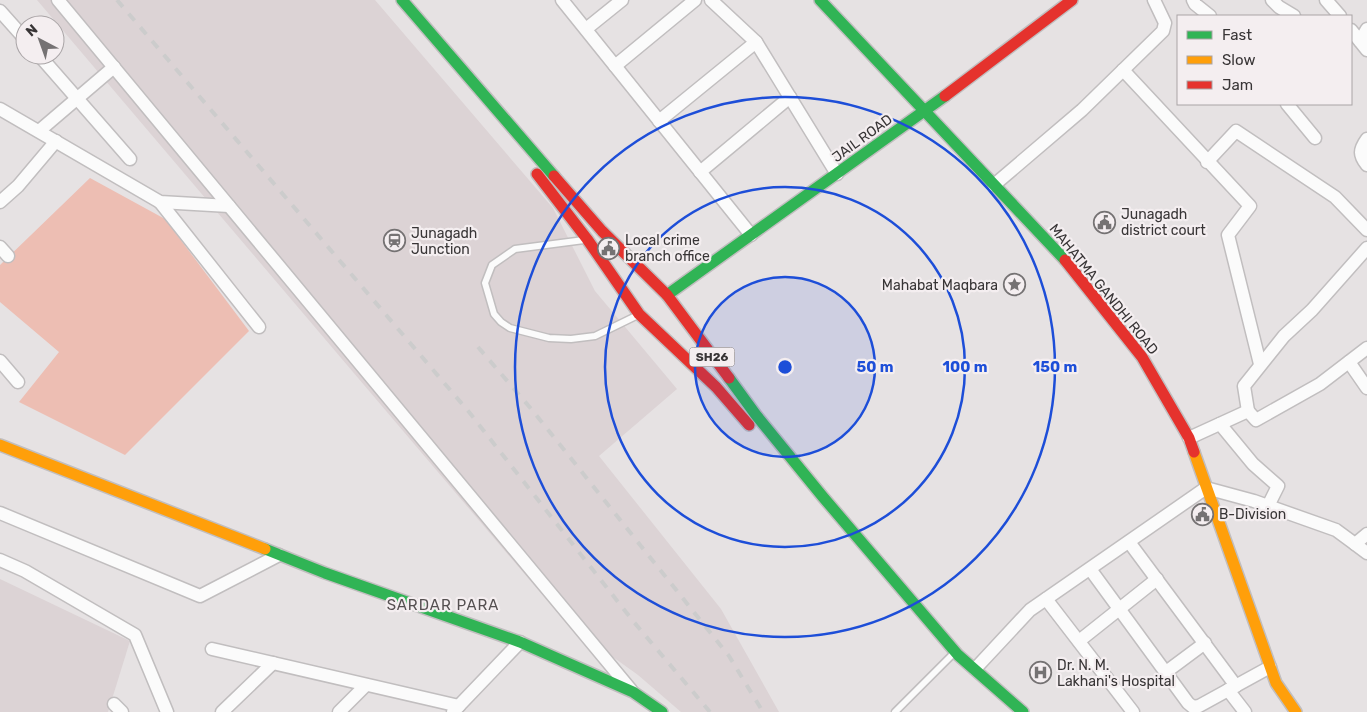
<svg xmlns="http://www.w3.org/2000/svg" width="1367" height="712" font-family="Rubik,sans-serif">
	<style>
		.built { fill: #dcd3d5 }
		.park { fill: #edbeb3 }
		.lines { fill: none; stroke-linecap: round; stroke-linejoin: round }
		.lane-casing { stroke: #c1bebf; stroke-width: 9 }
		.street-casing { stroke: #c1bebf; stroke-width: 15 }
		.fast-casing { stroke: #c1bebf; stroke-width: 14 }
		.slow-casing { stroke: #c1bebf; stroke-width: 14 }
		.jam-casing { stroke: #c1bebf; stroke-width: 14 }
		.lane { stroke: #fbfbfb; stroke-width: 6 }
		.street { stroke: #fbfbfb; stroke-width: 12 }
		.fast { stroke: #30b455; stroke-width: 11 }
		.slow { stroke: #ff9f0a; stroke-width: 11 }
		.jam { stroke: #e5322d; stroke-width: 11 }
		.rail { stroke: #ccc; stroke-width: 4; stroke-dasharray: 9 9; stroke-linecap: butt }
		.ring { fill: none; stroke: #1d4ed8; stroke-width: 2.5 }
		.labels { text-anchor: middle; stroke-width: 4.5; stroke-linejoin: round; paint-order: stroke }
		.shield { fill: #f4eef0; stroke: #706c6e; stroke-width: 1 }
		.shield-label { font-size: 12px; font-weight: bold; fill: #383536 }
		.street-label { font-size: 14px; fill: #383536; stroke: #f4eef0 }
		.poi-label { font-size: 14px; fill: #383536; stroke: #f4eef0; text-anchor: start }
		.neighbourhood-label { font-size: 15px; letter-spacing: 1px; fill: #555051; stroke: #f4eef0 }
		.centre { fill: #1d4ed8; stroke: #f4eef0; stroke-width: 2.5 }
		.ring-label { font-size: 15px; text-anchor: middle; font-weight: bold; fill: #1d4ed8; stroke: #f4eef0; stroke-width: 4.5; stroke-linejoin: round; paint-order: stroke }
	</style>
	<rect width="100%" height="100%" fill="#e6e2e3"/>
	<g class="built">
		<polygon points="37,0 375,0 553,208 595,291 677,389 599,456 721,609 779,712 681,712 638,675 567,624"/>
		<polygon points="0,579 130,641 108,712 0,712"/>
	</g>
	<polygon class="park" points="90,178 165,219 249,331 125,455 19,402 59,352 0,302 0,265"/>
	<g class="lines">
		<defs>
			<g id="lane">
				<polyline points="584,240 515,249 492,265 485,283 494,314 501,322 510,328 549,338 571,339 595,336 638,315"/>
				<polyline points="895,712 954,653"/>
			</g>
			<g id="street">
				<polyline points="58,0 631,690"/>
				<polyline points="562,0 751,235"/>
				<polyline points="711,0 756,42 837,174"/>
				<polyline points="1193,0 1195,4 1210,16"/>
				<polyline points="1272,0 1279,7 1294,16"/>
				<polyline points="1326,0 1340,16"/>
				<polyline points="0,11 25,39"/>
				<polyline points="586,29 622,0"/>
				<polyline points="1351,30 1367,50"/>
				<polyline points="1360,41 1367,29"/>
				<polyline points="39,55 130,159"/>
				<polyline points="615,66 695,0"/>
				<polyline points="1123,70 1250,206 1228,235 1260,364"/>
				<polyline points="1287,104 1315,138"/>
				<polyline points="0,109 160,202 229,206"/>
				<polyline points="659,121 756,42"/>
				<polyline points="39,131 114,67"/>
				<path d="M1367,139c-8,11 -8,16 0,26"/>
				<polyline points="1207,162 1236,131 1335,197 1367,230"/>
				<polyline points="700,172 790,97"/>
				<polyline points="994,185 1082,110 1163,31 1165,23 1154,0"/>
				<polyline points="0,202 18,186 56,141"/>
				<polyline points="160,202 259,327"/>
				<polyline points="0,247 8,256"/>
				<polyline points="0,361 18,382"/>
				<polyline points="1349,362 1367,388"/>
				<polyline points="1248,411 1244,386 1284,336 1312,310 1367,248"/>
				<polyline points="1220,424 1253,464 1278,486 1268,506"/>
				<polyline points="1189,438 1248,411 1256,420 1320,384 1367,348"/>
				<polyline points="0,513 200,596 279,555"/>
				<polyline points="1129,542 1236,686"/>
				<polyline points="1355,544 1367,553"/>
				<polyline points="0,560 25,571 135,635 167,712"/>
				<polyline points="1090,569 1188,703 1193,707 1199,706 1270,667"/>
				<polyline points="1046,599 1133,712"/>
				<polyline points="1079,641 1157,579"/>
				<polyline points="212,649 459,706"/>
				<polyline points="975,669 1030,610 1206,488 1254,501 1336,530 1355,544 1367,534"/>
				<polyline points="1166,672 1205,643"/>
				<polyline points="1228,690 1245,712"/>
				<polyline points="114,704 122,712"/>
				<polyline points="222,712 273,663"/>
				<polyline points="339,712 366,685"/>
				<polyline points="453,712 520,642"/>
			</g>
			<g id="fast">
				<polyline points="402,0 554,176"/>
				<polyline points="820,0 1065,260"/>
				<polyline points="667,295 945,96"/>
				<polyline points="729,378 756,415 823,497 958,655 1023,712"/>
				<polyline points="265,549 325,573 520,642 633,692 662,712"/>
			</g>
			<g id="slow">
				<polyline points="0,445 265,549"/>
				<polyline points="1194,452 1276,683 1296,712"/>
			</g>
			<g id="jam">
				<polyline points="945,96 1072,0"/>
				<polyline points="537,174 587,239 639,314 716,387 749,425"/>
				<polyline points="554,176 602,231 667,295 729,378"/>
				<polyline points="1065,260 1142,357 1189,438 1194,452"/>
			</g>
		</defs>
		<use href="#lane" class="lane-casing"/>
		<use href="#street" class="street-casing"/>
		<use href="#fast" class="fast-casing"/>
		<use href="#slow" class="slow-casing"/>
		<use href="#jam" class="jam-casing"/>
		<use href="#lane" class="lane"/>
		<use href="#street" class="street"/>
		<use href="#fast" class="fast"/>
		<use href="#slow" class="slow"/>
		<use href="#jam" class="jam"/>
		<g class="rail">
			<polyline points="117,0 469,412 633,621 710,712"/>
			<polyline points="478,347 533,411 729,656 763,712"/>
		</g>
	</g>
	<circle cx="785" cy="367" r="90" fill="#1d4ed8" fill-opacity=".12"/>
	<g class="ring">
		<circle cx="785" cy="367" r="90"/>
		<circle cx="785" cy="367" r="180"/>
		<circle cx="785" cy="367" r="270"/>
	</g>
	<defs>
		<symbol id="civic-ring" viewBox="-11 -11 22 22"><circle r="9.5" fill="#f4eef0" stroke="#757273" stroke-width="1.5"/><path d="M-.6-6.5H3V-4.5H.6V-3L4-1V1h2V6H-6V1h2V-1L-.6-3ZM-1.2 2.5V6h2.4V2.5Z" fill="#757273"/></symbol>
		<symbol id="station-ring" viewBox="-11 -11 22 22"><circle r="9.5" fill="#f4eef0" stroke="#757273" stroke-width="1.5"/><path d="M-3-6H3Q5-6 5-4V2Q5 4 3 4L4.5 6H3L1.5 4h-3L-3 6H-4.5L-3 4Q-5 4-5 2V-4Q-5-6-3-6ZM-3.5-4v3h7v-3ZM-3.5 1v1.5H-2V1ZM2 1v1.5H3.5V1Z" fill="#757273"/></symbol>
		<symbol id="sight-ring" viewBox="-11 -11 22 22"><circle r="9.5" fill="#f4eef0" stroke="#757273" stroke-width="1.5"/><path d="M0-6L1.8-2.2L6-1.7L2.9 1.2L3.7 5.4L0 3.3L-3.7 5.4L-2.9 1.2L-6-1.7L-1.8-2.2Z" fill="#757273"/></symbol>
		<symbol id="hospital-ring" viewBox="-11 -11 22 22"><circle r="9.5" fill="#f4eef0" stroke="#757273" stroke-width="1.5"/><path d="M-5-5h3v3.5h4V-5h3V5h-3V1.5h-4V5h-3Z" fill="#757273"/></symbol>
	</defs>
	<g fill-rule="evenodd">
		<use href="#civic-ring" x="1092" y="210" width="25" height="25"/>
		<use href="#station-ring" x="382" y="228" width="25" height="25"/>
		<use href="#civic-ring" x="596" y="236" width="25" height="25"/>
		<use href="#sight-ring" x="1002" y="272" width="25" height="25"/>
		<use href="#civic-ring" x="1190" y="502" width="25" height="25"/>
		<use href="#hospital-ring" x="1028" y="660" width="25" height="25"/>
	</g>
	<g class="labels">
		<rect class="shield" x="689.5" y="347.5" width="45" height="19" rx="4"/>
		<g class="shield-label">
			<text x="712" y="361">SH26</text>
		</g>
		<g class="street-label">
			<text transform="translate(862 138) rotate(-36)" y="5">JAIL ROAD</text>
			<text transform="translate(1104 289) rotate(51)" y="5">MAHATMA GANDHI ROAD</text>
		</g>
		<g class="poi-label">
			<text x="1121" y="219">Junagadh<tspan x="1121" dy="16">district court</tspan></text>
			<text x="411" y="238">Junagadh<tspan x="411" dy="16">Junction</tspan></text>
			<text x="625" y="245">Local crime<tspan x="625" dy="16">branch office</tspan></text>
			<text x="998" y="290" text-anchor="end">Mahabat Maqbara</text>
			<text x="1219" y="519">B-Division</text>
			<text x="1057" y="670">Dr. N. M.<tspan x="1057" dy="16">Lakhani's Hospital</tspan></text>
		</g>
		<g class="neighbourhood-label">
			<text x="443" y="610">SARDAR PARA</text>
		</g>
	</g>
	<circle cx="785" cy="367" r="8" class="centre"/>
	<g class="ring-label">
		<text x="875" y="372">50 m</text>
		<text x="965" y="372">100 m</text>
		<text x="1055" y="372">150 m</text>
	</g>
	<rect x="1177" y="15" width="175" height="90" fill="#f4eef0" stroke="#a9a4a6"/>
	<rect x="1187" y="31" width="25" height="8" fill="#30b455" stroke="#a9a4a6"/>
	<text x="1222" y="40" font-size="15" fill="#383536">Fast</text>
	<rect x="1187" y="56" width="25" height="8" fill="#ff9f0a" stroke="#a9a4a6"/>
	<text x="1222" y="65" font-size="15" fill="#383536">Slow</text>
	<rect x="1187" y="81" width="25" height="8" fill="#e5322d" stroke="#a9a4a6"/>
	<text x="1222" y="90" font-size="15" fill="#383536">Jam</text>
	<g transform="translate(40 40) rotate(319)"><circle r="24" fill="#f4eef0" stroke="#a9a4a6"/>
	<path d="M0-4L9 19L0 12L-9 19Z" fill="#757273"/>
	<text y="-8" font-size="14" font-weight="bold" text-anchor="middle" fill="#383536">N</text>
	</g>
</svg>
